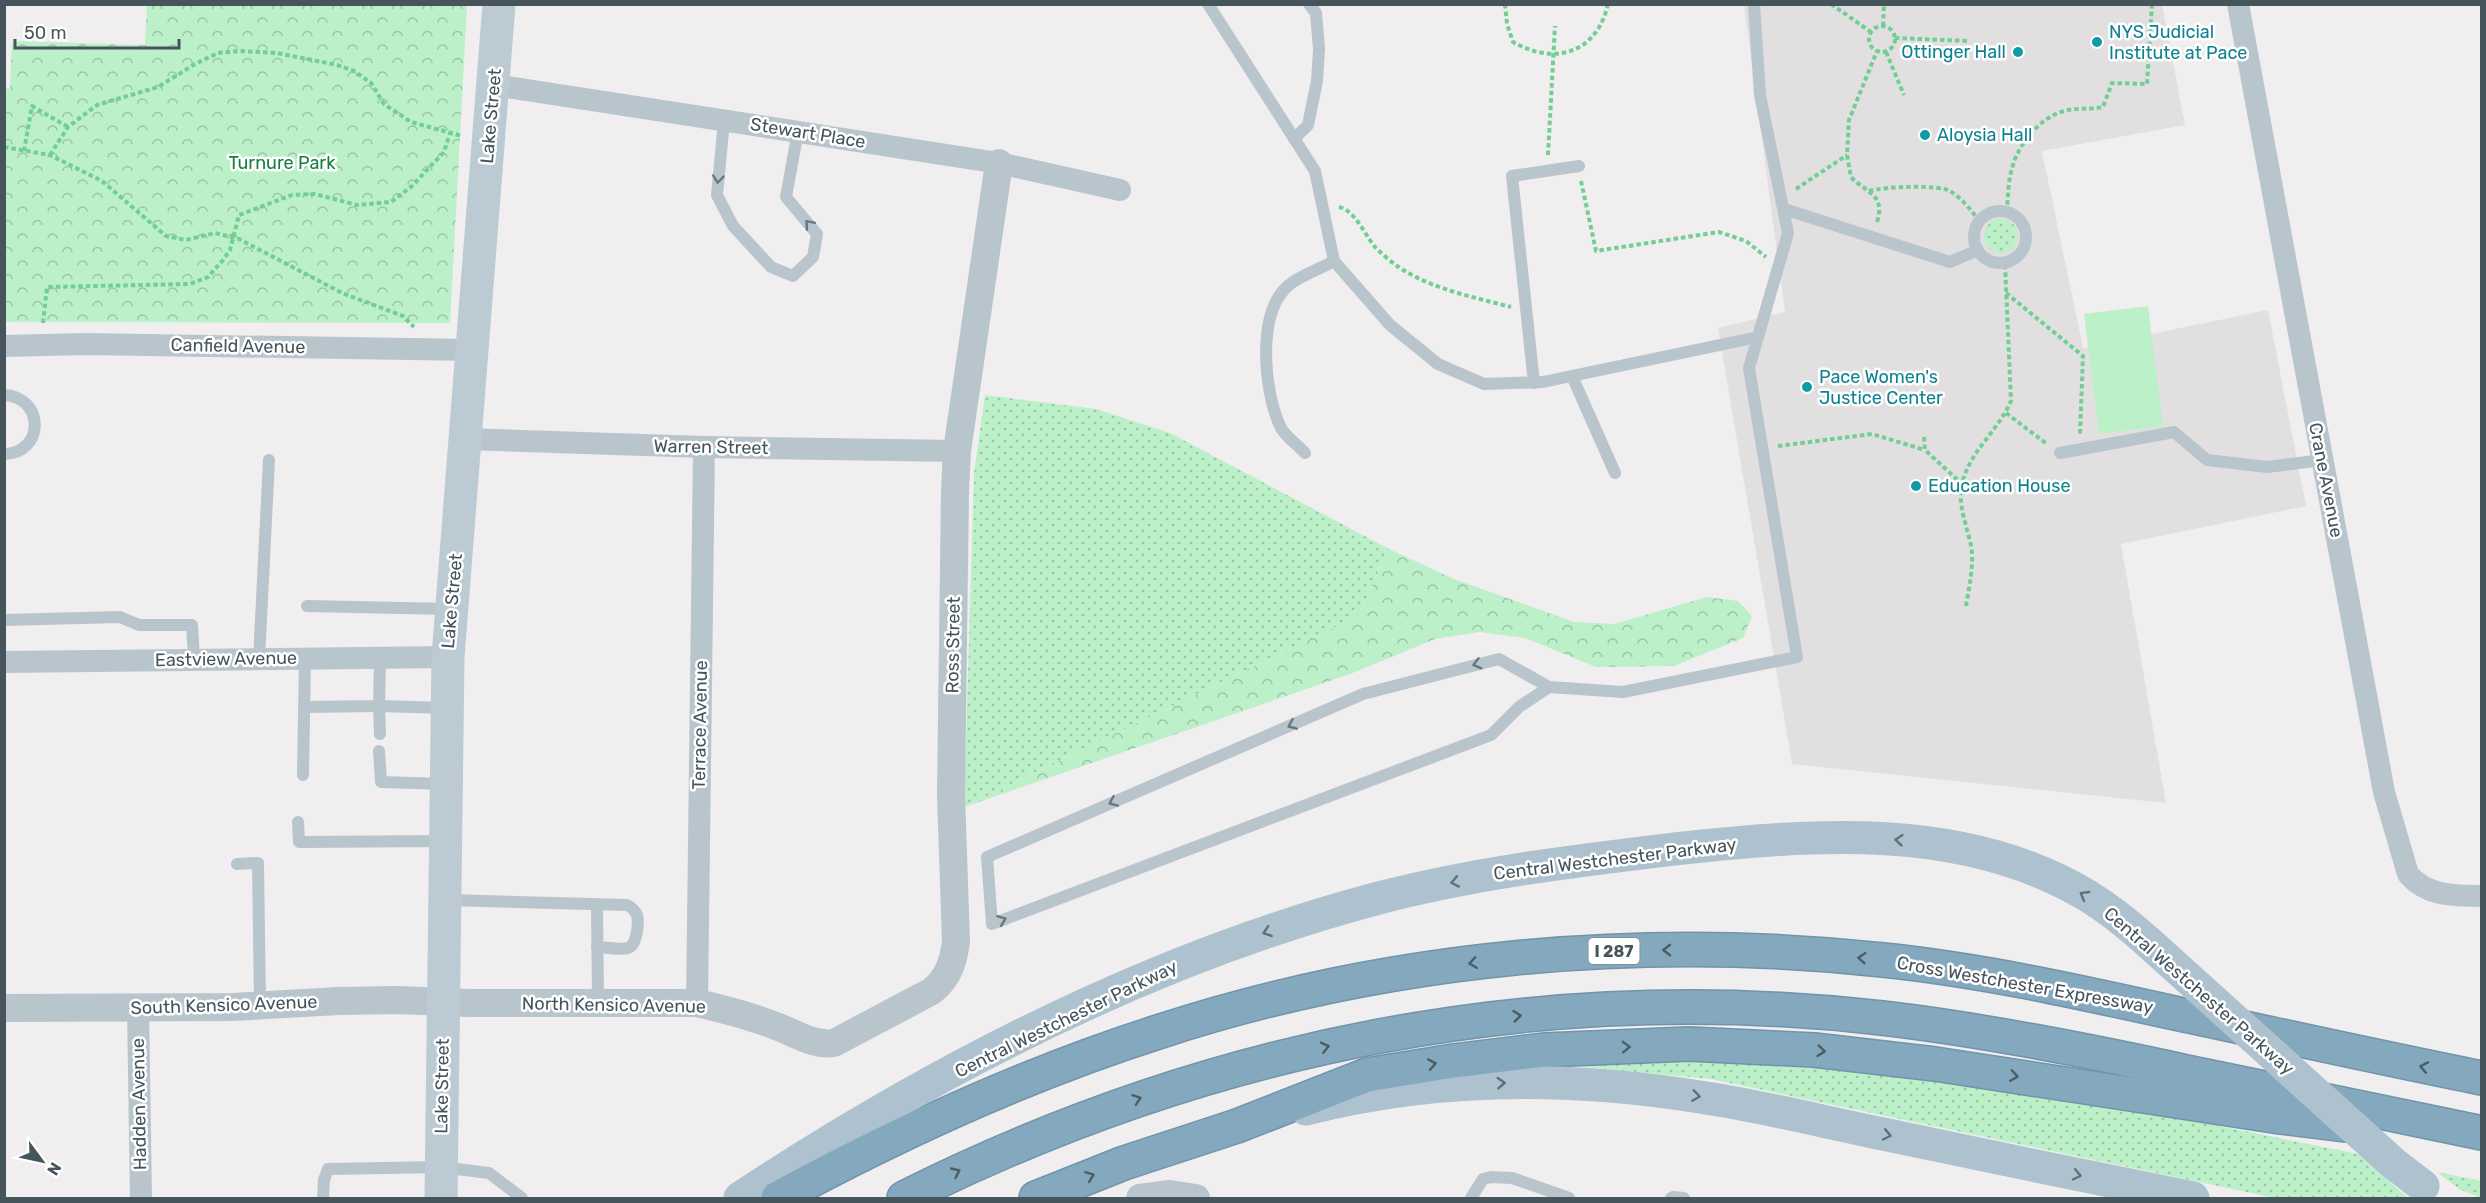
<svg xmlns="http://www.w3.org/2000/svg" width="2486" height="1203" font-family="Rubik,sans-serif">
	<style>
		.education { fill: #e2dfe1 }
		.grass { fill: url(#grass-dots) }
		.forest { fill: url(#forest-crowns) }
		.garden { fill: #bbf0c8 }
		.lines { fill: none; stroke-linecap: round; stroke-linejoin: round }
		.motorway-casing { stroke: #7094aa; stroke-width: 36 }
		.path { stroke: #72cf94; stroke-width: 4; stroke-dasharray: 4.5 3; stroke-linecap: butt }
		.service { stroke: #b9c5cc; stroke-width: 12 }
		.minor { stroke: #b9c5cc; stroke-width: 22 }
		.tertiary { stroke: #b9c5cc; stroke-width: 28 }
		.secondary { stroke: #bbcad3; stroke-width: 33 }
		.primary { stroke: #adc2ce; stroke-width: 33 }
		.motorway { stroke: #84a9bf; stroke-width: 33 }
		.primary-bridge { stroke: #adc2ce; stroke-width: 33 }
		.oneway { stroke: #68777e }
		.oneway2 { stroke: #607078 }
		.oneway3 { stroke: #4c5d66 }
		.culture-dot { fill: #0f9aa8; stroke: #fff; stroke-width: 2 }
		.labels { text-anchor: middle; stroke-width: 5; stroke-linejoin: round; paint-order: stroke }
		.shield { fill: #fff; stroke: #7e888d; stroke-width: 1.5 }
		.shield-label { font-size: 16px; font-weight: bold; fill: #46555c }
		.culture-label { font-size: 18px; fill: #0d838f; stroke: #fff; text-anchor: start }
		.street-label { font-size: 18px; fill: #46555c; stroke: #fff }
		.park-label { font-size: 18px; fill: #14803b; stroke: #fff }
	</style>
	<defs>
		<pattern id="grass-dots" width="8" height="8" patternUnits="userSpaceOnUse" patternTransform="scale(1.5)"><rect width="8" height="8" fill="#bbf0c8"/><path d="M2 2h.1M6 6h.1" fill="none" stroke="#9ac5a6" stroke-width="1.8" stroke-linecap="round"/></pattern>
		<pattern id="forest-crowns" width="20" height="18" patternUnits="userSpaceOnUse" patternTransform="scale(1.5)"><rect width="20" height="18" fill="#bbf0c8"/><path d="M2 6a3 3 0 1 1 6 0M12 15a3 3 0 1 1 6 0" fill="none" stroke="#9ac5a6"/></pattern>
	</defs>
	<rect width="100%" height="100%" fill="#f1eeef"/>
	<polygon class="education" points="1744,5 2162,5 2185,125 2042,151 2083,348 2268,310 2306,506 2121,544 2166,803 1792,764 1718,328 1785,312"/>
	<g class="grass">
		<circle cx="2001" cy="236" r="17"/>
		<polygon points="985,395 1096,409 1170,433 1389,549 1358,616 964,807 974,474"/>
		<polygon points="1742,1059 1876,1070 2140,1110 2358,1154 2408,1198 2275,1198 1711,1079 1562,1065"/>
		<polygon points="2437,1172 2481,1181 2481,1198 2459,1189"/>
	</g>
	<g class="forest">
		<polygon points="147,5 467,5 450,323 5,322 4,89 10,88 12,41 145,45"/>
		<polygon points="1389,549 1454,579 1574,622 1614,624 1707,597 1738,601 1752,616 1743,638 1674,666 1596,667 1525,638 1479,632 1435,639 1350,674 964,807 1358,616"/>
	</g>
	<polygon class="garden" points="2148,306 2163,426 2099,434 2084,314"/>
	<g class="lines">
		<defs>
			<g id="motorway">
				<path d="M778,1198c122,-66 248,-124 380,-166 232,-76 484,-98 725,-72 97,10 192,31 287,52 104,22 207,45 312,66"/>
				<path d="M904,1198c306,-153 637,-219 978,-180 103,12 204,32 305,54 98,20 196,41 295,61"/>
				<polyline points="1036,1198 1124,1163 1237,1126 1367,1075 1453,1061 1544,1050 1689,1044 1814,1050 1935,1064 2280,1117 2345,1125"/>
			</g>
		</defs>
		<use href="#motorway" class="motorway-casing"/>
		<g class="path">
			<path d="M1505,4l2,20 6,18c42,24 84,11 95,-38"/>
			<polyline points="1831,4 1871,32"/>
			<polyline points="1883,26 1884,4"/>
			<circle cx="1882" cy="39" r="13"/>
			<polyline points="1895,38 1969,41"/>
			<polyline points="1886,52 1904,95"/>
			<polyline points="4,147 50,155 102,181 166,236 186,240 215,233 239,239 342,293 403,316 414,327"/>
			<polyline points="24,151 32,106 68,127"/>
			<polyline points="50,155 68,127 97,105 158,87 195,64 218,53 239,51 277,53 337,65 354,71 371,83 384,104 411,122 462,136"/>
			<polyline points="1548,155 1555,26"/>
			<polyline points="1581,181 1596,251 1719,232 1746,241 1766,257"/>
			<polyline points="1796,189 1847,155"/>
			<path d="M1869,191c14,-4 68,-7 81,0 10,6 23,20 29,31"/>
			<path d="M1339,207c17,4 26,29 37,41 6,6 14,13 21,18 34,23 76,31 114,41"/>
			<path d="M2007,212c1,-15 1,-32 6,-47 6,-21 26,-46 48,-53 13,-5 28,-2 42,-5l9,-24 35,1 5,-80"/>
			<path d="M1877,222c9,-28 -11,-29 -26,-45l-4,-22 2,-35 28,-69"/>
			<polyline points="2006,293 2083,356 2080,434"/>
			<polyline points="43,323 47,287 190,284 208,277 223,260 230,250 239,215 292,195 315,194 357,205 391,202 412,186 444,152 450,133"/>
			<polyline points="2006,413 2047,444"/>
			<polyline points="1924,437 1925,450 1962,484"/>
			<polyline points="1778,446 1872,434 1925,450"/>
			<path d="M1966,606c3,-18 7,-36 6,-54 -3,-23 -15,-44 -10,-68 7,-32 36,-53 49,-83l-6,-137"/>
		</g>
		<g class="service">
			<polyline points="1208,4 1315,171 1334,261 1390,325 1438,364 1484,384 1543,382 1758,337"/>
			<polyline points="724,121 717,195 733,226 771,267 793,276 813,257 817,234 786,197 798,131"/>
			<polyline points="1294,139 1308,125 1317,81 1319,49 1316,13 1309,4"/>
			<polyline points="1784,209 1950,262 1978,250"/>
			<circle cx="2000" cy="237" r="26"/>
			<polyline points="1572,376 1615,473"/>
			<polyline points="1534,383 1512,176 1579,166"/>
			<path d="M4,395c41,2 41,58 0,59"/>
			<path d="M1305,453c-7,-8 -21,-17 -25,-27 -16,-35 -24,-114 9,-141 12,-10 31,-16 45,-24"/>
			<polyline points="2060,453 2174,432 2207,460 2267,467 2322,460"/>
			<polyline points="307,606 450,609"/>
			<polyline points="4,620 120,617 139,625 192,625 194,659"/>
			<polyline points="259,659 269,460"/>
			<polyline points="1549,687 1519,707 1491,735 992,924 987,857 1363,694 1499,659 1549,687 1623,692 1797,657 1749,368 1788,233 1760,95 1754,4"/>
			<polyline points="304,707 379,706 380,658"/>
			<polyline points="380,734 379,706 446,708"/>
			<polyline points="379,751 381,782 445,784"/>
			<polyline points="303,775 305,658"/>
			<polyline points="298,822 299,842 444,841"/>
			<polyline points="237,864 258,863 260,1005"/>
			<path d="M447,900l180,5c4,2 8,5 10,10 2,8 0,27 -7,32 -7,4 -24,0 -33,0"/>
			<polyline points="597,905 598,1003"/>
			<polyline points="323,1198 324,1180 328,1169 441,1167 489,1173 522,1198"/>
			<polyline points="1471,1198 1483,1179 1491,1177 1512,1178 1569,1198"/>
			<polyline points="1671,1198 1673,1197 1684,1198"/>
		</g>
		<g class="minor">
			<path d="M2238,4l146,788 24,82c18,22 47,22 74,22"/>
			<polyline points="494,85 999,163 1120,190"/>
			<polyline points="4,346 85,344 472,350"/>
			<polyline points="466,439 704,447 957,451"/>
			<polyline points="4,662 448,657"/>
			<polyline points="697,1003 704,447"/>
			<polyline points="138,1009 141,1198"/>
		</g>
		<g class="tertiary">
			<path d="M4,1008l228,-1 107,-6 59,-1 71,3h228c26,6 51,12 76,22 21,7 39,21 61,18l98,-52c16,-13 21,-28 24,-49l-5,-147 4,-305 2,-39 42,-288"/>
			<polyline points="1140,1198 1170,1194 1196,1198"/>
		</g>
		<polyline class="secondary" points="441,1198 448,657 499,4"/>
		<g class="primary">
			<path d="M1306,1109c130,-33 268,-33 400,-11 59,9 118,24 177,36 103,22 207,43 310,64"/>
			<path d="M740,1198c193,-127 410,-239 635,-299 98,-26 199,-38 299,-50 137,-15 290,-28 414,47 21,13 41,29 60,46"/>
		</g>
		<use href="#motorway" class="motorway"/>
		<polyline class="primary-bridge" points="2148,942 2393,1163 2423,1186"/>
	</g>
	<defs><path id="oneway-chevron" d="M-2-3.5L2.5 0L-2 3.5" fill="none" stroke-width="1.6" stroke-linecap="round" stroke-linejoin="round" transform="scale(1.5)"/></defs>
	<g class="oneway">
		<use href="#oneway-chevron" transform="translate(718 179) rotate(96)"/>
		<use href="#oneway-chevron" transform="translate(809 224) rotate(-131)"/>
		<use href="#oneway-chevron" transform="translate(1477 664) rotate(165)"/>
		<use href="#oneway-chevron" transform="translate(1292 725) rotate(157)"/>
		<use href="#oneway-chevron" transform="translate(1113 802) rotate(157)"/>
		<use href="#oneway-chevron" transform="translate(1002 920) rotate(-21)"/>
	</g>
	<g class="oneway2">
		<use href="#oneway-chevron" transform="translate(1899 840) rotate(-175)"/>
		<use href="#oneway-chevron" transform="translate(1455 882) rotate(169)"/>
		<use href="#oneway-chevron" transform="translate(2084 895) rotate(-150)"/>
		<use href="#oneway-chevron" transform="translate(1267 932) rotate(161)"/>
		<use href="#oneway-chevron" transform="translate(1501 1083) rotate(-4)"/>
		<use href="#oneway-chevron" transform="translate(1696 1096) rotate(8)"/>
		<use href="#oneway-chevron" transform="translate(1887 1135) rotate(12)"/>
		<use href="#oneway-chevron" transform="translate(2077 1175) rotate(12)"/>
	</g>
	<g class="oneway3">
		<use href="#oneway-chevron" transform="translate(1667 950) rotate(180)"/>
		<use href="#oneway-chevron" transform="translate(1862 958) rotate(-175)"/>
		<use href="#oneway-chevron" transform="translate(1473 963) rotate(172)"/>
		<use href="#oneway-chevron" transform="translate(1517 1016) rotate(-6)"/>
		<use href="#oneway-chevron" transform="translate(1325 1047) rotate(-13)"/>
		<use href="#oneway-chevron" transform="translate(1626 1047) rotate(-2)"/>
		<use href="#oneway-chevron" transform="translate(1821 1051) rotate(6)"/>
		<use href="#oneway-chevron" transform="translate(1432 1064) rotate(-10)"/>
		<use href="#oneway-chevron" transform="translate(2424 1067) rotate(-169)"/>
		<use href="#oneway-chevron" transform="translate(2014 1076) rotate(9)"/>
		<use href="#oneway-chevron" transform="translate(1137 1099) rotate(-19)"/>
		<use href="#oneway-chevron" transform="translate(956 1172) rotate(-25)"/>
		<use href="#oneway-chevron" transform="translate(1090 1176) rotate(-21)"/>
	</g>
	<g class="culture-dot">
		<circle cx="2097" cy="42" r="6"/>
		<circle cx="2018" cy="52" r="6"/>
		<circle cx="1925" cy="135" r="6"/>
		<circle cx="1807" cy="387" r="6"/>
		<circle cx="1916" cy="486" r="6"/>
	</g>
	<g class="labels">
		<rect class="shield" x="1588.5" y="938" width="51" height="26" rx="4.5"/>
		<g class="shield-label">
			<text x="1614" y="957">I 287</text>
		</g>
		<g class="culture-label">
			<text x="2109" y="38">NYS Judicial<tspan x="2109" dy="21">Institute at Pace</tspan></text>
			<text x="2006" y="58" text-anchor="end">Ottinger Hall</text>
			<text x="1937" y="141">Aloysia Hall</text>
			<text x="1819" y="383">Pace Women's<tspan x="1819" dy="21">Justice Center</tspan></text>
			<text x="1928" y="492">Education House</text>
		</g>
		<g class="street-label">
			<text transform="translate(491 116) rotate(-85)" y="6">Lake Street</text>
			<text transform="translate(808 133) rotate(9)" y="6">Stewart Place</text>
			<text transform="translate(238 346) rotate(1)" y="6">Canfield Avenue</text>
			<text transform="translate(711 447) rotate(1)" y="6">Warren Street</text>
			<text transform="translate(2326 480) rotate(79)" y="6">Crane Avenue</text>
			<text transform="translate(452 601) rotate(-85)" y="6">Lake Street</text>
			<text transform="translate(953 645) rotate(-89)" y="6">Ross Street</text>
			<text transform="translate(226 659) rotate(-1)" y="6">Eastview Avenue</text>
			<text transform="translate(700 725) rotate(-89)" y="6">Terrace Avenue</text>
			<text transform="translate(1615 859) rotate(-7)" y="6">Central Westchester Parkway</text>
			<text transform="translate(2025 985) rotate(10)" y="6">Cross Westchester Expressway</text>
			<text transform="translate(2199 991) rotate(41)" y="6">Central Westchester Parkway</text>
			<text transform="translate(224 1005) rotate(-2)" y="6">South Kensico Avenue</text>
			<text transform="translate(614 1005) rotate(1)" y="6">North Kensico Avenue</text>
			<text transform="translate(1066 1019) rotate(-26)" y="6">Central Westchester Parkway</text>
			<text transform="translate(442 1086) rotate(-89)" y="6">Lake Street</text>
			<text transform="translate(139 1104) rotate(-91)" y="6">Hadden Avenue</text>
		</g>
		<g class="park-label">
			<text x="282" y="169">Turnure Park</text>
		</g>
	</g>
	<rect width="2486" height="1203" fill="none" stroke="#46555c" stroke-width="12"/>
	<g transform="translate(42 1161) rotate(123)" stroke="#ffffff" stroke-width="4.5" paint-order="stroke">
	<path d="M0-4.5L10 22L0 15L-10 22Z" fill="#46555c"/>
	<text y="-9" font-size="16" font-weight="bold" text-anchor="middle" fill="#46555c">N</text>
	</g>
	<path d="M15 39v9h164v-9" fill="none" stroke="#46555c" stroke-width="3"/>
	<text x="24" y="39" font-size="18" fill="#46555c" stroke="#ffffff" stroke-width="4.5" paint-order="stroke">50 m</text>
</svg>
